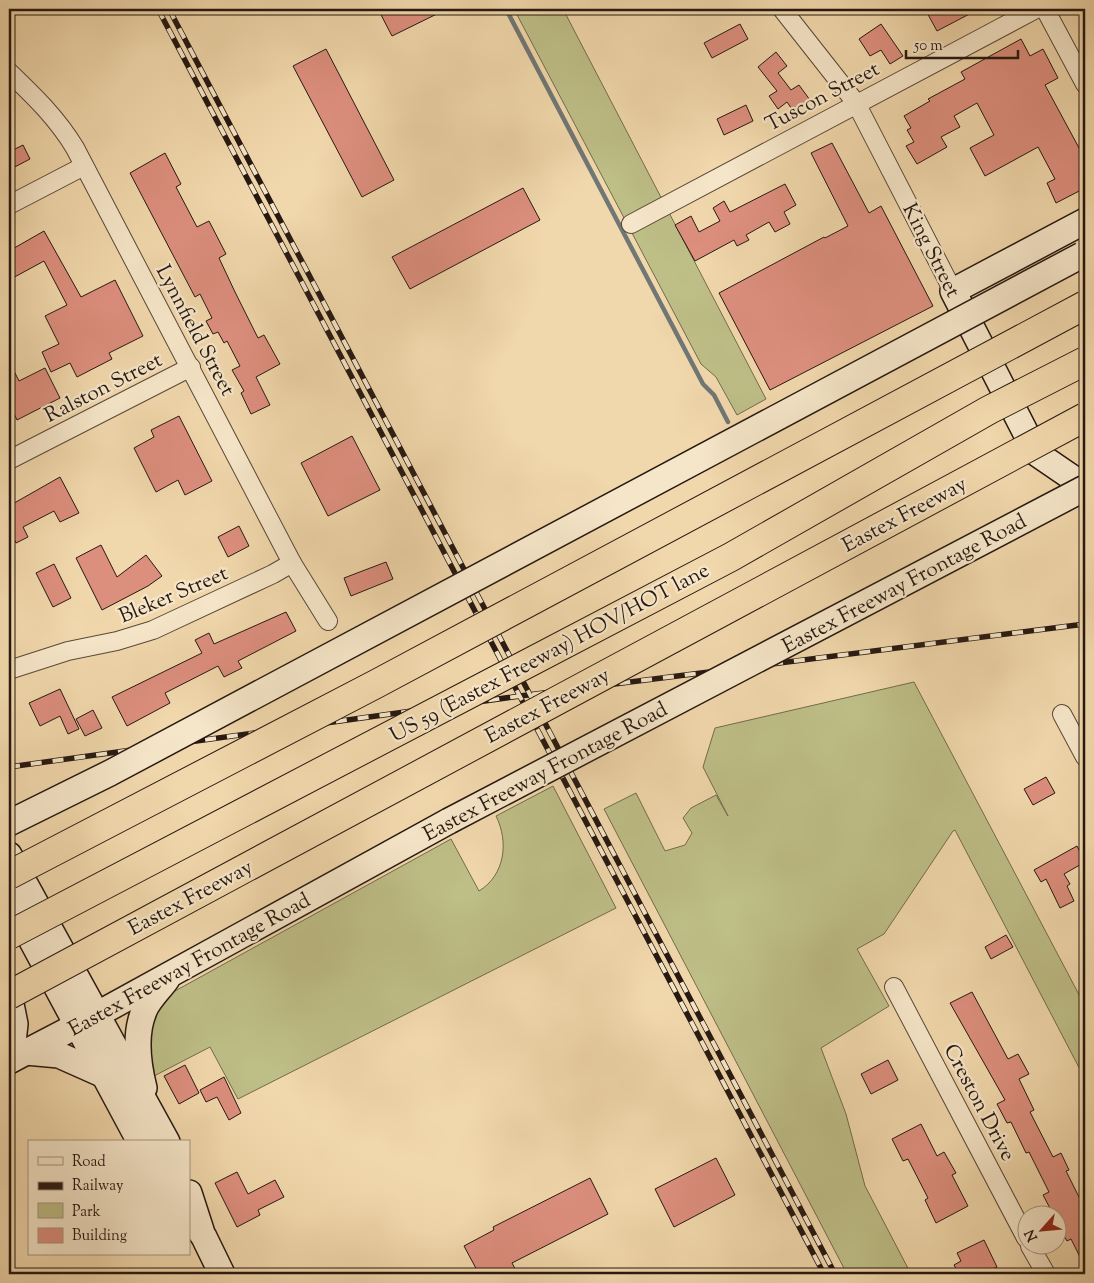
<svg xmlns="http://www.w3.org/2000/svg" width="1094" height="1283" font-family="'Sorts Mill Goudy',serif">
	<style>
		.green { fill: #bebe87; stroke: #726b4c }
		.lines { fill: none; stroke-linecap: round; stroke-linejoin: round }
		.stream { stroke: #707775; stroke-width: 4.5 }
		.building { fill: #dd8f7e; stroke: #261811 }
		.street-casing { stroke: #594838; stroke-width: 20 }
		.secondary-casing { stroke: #261811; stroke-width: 28 }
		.street { stroke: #f6e6c9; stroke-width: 18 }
		.secondary { stroke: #f6e6c9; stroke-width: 25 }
		.rail-casing { stroke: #261811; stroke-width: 5.5 }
		.rail { stroke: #f6e6c9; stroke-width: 4; stroke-dasharray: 11; stroke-linecap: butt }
		.secondary-bridge-casing { stroke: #261811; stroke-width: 28; stroke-linecap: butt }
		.highway-bridge-casing { stroke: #261811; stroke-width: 30; stroke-linecap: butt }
		.secondary-bridge { stroke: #f6e6c9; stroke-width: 25 }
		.highway-bridge { stroke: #f1d8ac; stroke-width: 28 }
		.labels { text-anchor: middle; stroke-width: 4.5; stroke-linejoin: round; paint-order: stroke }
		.street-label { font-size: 21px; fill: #261811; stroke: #f6e6c9 }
	</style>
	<rect width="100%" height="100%" fill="#f1d8ac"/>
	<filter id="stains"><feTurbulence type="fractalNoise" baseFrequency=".004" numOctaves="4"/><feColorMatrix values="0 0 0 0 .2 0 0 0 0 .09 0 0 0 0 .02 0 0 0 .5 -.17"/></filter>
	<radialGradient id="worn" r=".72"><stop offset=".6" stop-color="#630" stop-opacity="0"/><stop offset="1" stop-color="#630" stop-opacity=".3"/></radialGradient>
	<g class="green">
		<polygon points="514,9 563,9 766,399 737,415 716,377 701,364"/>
		<polygon points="914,682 1085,1006 1085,1079 955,830 953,831 884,934 857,949 889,1006 821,1048 846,1114 865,1186 911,1274 847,1274 604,809 636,793 665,851 685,845 692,833 683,818 691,808 716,795 728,816 703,767 715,728"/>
		<path d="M553,786l63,122 -378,191 -28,-52 -58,30 -6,-13 9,-62 296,-163 28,52c26,-16 30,-49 17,-75z"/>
	</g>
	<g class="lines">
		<polyline class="stream" points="506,9 703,384 714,395 728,422"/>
	</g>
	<g class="building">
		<polygon points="378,9 447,9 392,36"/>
		<polygon points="925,9 979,9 937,31"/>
		<polygon points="740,24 748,39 712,58 704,43"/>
		<polygon points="881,24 903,56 890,64 881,50 870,56 859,39"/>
		<polygon points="1021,39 1030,56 1043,49 1058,78 1045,85 1085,159 1085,188 1056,203 1047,183 1055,179 1038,147 985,176 970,148 994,135 977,103 954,116 960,127 941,137 947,147 917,164 906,146 914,142 907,130 911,128 904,116 930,101 928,99 965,79 961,72"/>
		<polygon points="326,49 394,180 362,197 293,66"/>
		<polygon points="776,52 787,66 778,73 791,90 799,85 810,100 794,112 787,102 778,109 769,96 777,91 758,67"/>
		<polygon points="746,105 753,121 724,135 717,119"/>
		<polygon points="832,143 869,213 881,206 933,306 770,390 719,293 824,237 825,238 848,226 811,153"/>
		<polygon points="23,145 30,159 9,170 9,152"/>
		<polygon points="165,153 181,184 176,187 197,227 209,221 226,254 219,258 235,292 258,338 264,335 280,364 256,377 270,405 251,414 241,393 244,391 232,370 240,366 227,341 224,343 218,332 213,334 206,321 212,318 200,294 195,297 130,173"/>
		<polygon points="785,184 796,205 784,212 790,224 775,232 769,222 746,235 749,240 737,246 734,240 695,261 675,225 691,216 699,232 720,221 713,208 724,201 730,212"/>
		<polygon points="523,188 540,220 410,289 392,257"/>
		<polygon points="44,231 81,297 115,280 143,336 109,353 112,359 77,377 70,363 51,372 42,352 59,344 45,316 67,305 44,261 9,280 9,251"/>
		<polygon points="9,361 19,381 45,368 60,398 17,420 9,403"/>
		<polygon points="179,416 212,481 185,495 178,480 156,492 134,448 154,437 151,430"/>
		<polygon points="352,436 380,490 328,516 301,463"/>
		<polygon points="60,477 79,513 60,522 54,511 23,527 28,537 16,543 9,528 9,506"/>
		<polygon points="239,526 249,546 228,557 218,537"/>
		<polygon points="101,545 117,577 146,555 162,576 148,586 102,610 76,558"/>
		<polygon points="386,562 393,579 351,596 344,578"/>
		<polygon points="54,564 71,598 53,607 36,573"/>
		<polygon points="286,612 296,631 238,661 242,668 224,677 218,666 165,693 170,703 127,726 112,697 202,653 195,640 209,633 214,644"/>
		<polygon points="60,689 79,729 68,734 60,716 40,726 29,703"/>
		<polygon points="93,710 102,728 85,736 76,719"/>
		<polygon points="1046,777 1055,793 1033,805 1024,789"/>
		<polygon points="1077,846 1085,862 1064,874 1070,884 1067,886 1074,901 1060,908 1046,879 1041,882 1034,870"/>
		<polygon points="1006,935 1013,947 991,959 985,947"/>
		<polygon points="972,992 1008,1059 1018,1054 1029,1074 1019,1079 1034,1110 1030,1112 1053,1157 1061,1153 1069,1170 1066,1171 1085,1209 1085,1267 1071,1239 1067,1241 1056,1222 1056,1216 1053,1214 1043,1195 1049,1192 1029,1152 1026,1153 1011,1122 1007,1123 997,1104 1005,1100 950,1003"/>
		<polygon points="888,1060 898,1080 871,1094 861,1074"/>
		<polygon points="185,1065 199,1093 179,1104 164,1076"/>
		<polygon points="224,1077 241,1113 229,1120 217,1097 206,1102 200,1090"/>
		<polygon points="921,1124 937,1156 944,1152 956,1173 952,1175 968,1206 936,1223 925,1200 928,1198 908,1159 903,1161 892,1139"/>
		<polygon points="716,1158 735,1195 674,1227 655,1189"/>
		<polygon points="237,1172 248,1194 275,1180 284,1197 258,1210 260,1215 237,1227 215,1183"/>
		<polygon points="590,1178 608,1214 512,1263 518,1274 479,1274 464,1246 494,1230 493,1227"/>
		<polygon points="984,1240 997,1267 982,1274 959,1274 954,1265 961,1261 957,1253"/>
	</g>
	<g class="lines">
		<defs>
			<g id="street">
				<polyline points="782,9 856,103 953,291"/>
				<polyline points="1045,9 1085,84"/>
				<path d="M9,72c25,24 48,46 66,76l217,415 36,58"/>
				<polyline points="9,205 84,166"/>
				<polyline points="631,224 1036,9"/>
				<polyline points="9,460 191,367"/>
				<polyline points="9,670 68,651 117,641 153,630 273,574 292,563"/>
				<polyline points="1062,714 1085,757"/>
				<polyline points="894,987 1026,1238"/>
				<polyline points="1030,1246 1046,1274"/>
			</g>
			<g id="secondary">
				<polyline points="1085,221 953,291 1036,453 1074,479 1085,480"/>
				<polyline points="9,855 167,1142"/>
				<polyline points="9,898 140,1142"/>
				<polyline points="9,994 15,1024 11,1060"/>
				<polyline points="26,1052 59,1055 104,1075"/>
				<polyline points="9,1061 78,1025 449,821"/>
				<path d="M144,1088c-6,-24 -10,-53 0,-77 4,-11 16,-22 23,-32"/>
				<polyline points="189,1193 201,1230"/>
				<polyline points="189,1215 204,1237 222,1274"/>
			</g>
		</defs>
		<use href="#street" class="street-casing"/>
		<use href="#secondary" class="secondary-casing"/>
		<use href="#street" class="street"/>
		<use href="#secondary" class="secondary"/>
		<defs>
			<g id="rail">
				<polyline points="158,9 824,1274"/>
				<polyline points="169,9 835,1274"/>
				<polyline points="9,767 520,696 1085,624"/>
			</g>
		</defs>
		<use href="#rail" class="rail-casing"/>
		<use href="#rail" class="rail"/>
		<defs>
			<g id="secondary-bridge">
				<polyline points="449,821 1085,488"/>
				<polyline points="9,823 110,773 1082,255"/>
			</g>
			<g id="highway-bridge">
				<polyline points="9,875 376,684 1085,305"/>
				<polyline points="9,935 731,557 989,410 1085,361"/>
				<polyline points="9,995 1085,417"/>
			</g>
		</defs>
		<use href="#secondary-bridge" class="secondary-bridge-casing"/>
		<use href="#highway-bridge" class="highway-bridge-casing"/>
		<use href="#secondary-bridge" class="secondary-bridge"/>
		<use href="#highway-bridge" class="highway-bridge"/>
	</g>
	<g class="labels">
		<g class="street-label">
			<text transform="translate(822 96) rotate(-28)" y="7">Tuscon Street</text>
			<text transform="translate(932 250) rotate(63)" y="7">King Street</text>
			<text transform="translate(196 330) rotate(62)" y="7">Lynnfield Street</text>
			<text transform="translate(103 387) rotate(-27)" y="7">Ralston Street</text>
			<text transform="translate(904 514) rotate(-28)" y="7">Eastex Freeway</text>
			<text transform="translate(904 583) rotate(-28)" y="7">Eastex Freeway Frontage Road</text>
			<text transform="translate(173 594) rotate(-23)" y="7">Bleker Street</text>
			<text transform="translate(549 652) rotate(-28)" y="7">US 59 (Eastex Freeway) HOV/HOT lane</text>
			<text transform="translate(547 705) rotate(-28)" y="7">Eastex Freeway</text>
			<text transform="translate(545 771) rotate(-28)" y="7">Eastex Freeway Frontage Road</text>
			<text transform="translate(190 897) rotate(-28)" y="7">Eastex Freeway</text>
			<text transform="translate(189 964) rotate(-29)" y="7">Eastex Freeway Frontage Road</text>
			<text transform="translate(980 1102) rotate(62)" y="7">Creston Drive</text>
		</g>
	</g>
	<rect width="1094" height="1283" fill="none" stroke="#f1d8ac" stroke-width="30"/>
	<rect x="10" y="10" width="1074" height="1263" fill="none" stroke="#261811" stroke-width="2.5"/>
	<rect x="15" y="15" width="1064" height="1253" fill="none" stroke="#261811"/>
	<rect x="28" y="1140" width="162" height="115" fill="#f6e6c9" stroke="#a3947f"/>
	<rect x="38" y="1157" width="25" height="8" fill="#f6e6c9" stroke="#a3947f"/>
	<text x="72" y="1166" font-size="15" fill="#261811">Road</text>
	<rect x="38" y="1182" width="25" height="8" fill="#261811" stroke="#a3947f"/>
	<text x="72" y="1190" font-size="15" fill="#261811">Railway</text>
	<rect x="38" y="1203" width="25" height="15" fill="#bebe87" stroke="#a3947f"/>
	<text x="72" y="1216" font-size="15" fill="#261811">Park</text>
	<rect x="38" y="1228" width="25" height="15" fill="#dd8f7e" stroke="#a3947f"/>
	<text x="72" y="1240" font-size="15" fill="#261811">Building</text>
	<g transform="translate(1042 1230) rotate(243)"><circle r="24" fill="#f6e6c9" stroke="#a3947f"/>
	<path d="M0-4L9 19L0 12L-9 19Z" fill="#8f2418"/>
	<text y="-8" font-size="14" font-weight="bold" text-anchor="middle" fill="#261811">N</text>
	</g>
	<path d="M906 50v8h112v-8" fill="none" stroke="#261811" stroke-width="2.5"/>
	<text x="914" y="50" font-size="15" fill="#261811" stroke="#f6e6c9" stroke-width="4" paint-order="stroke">50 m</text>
	<rect width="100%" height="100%" filter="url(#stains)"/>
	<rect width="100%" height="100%" fill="url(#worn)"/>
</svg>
